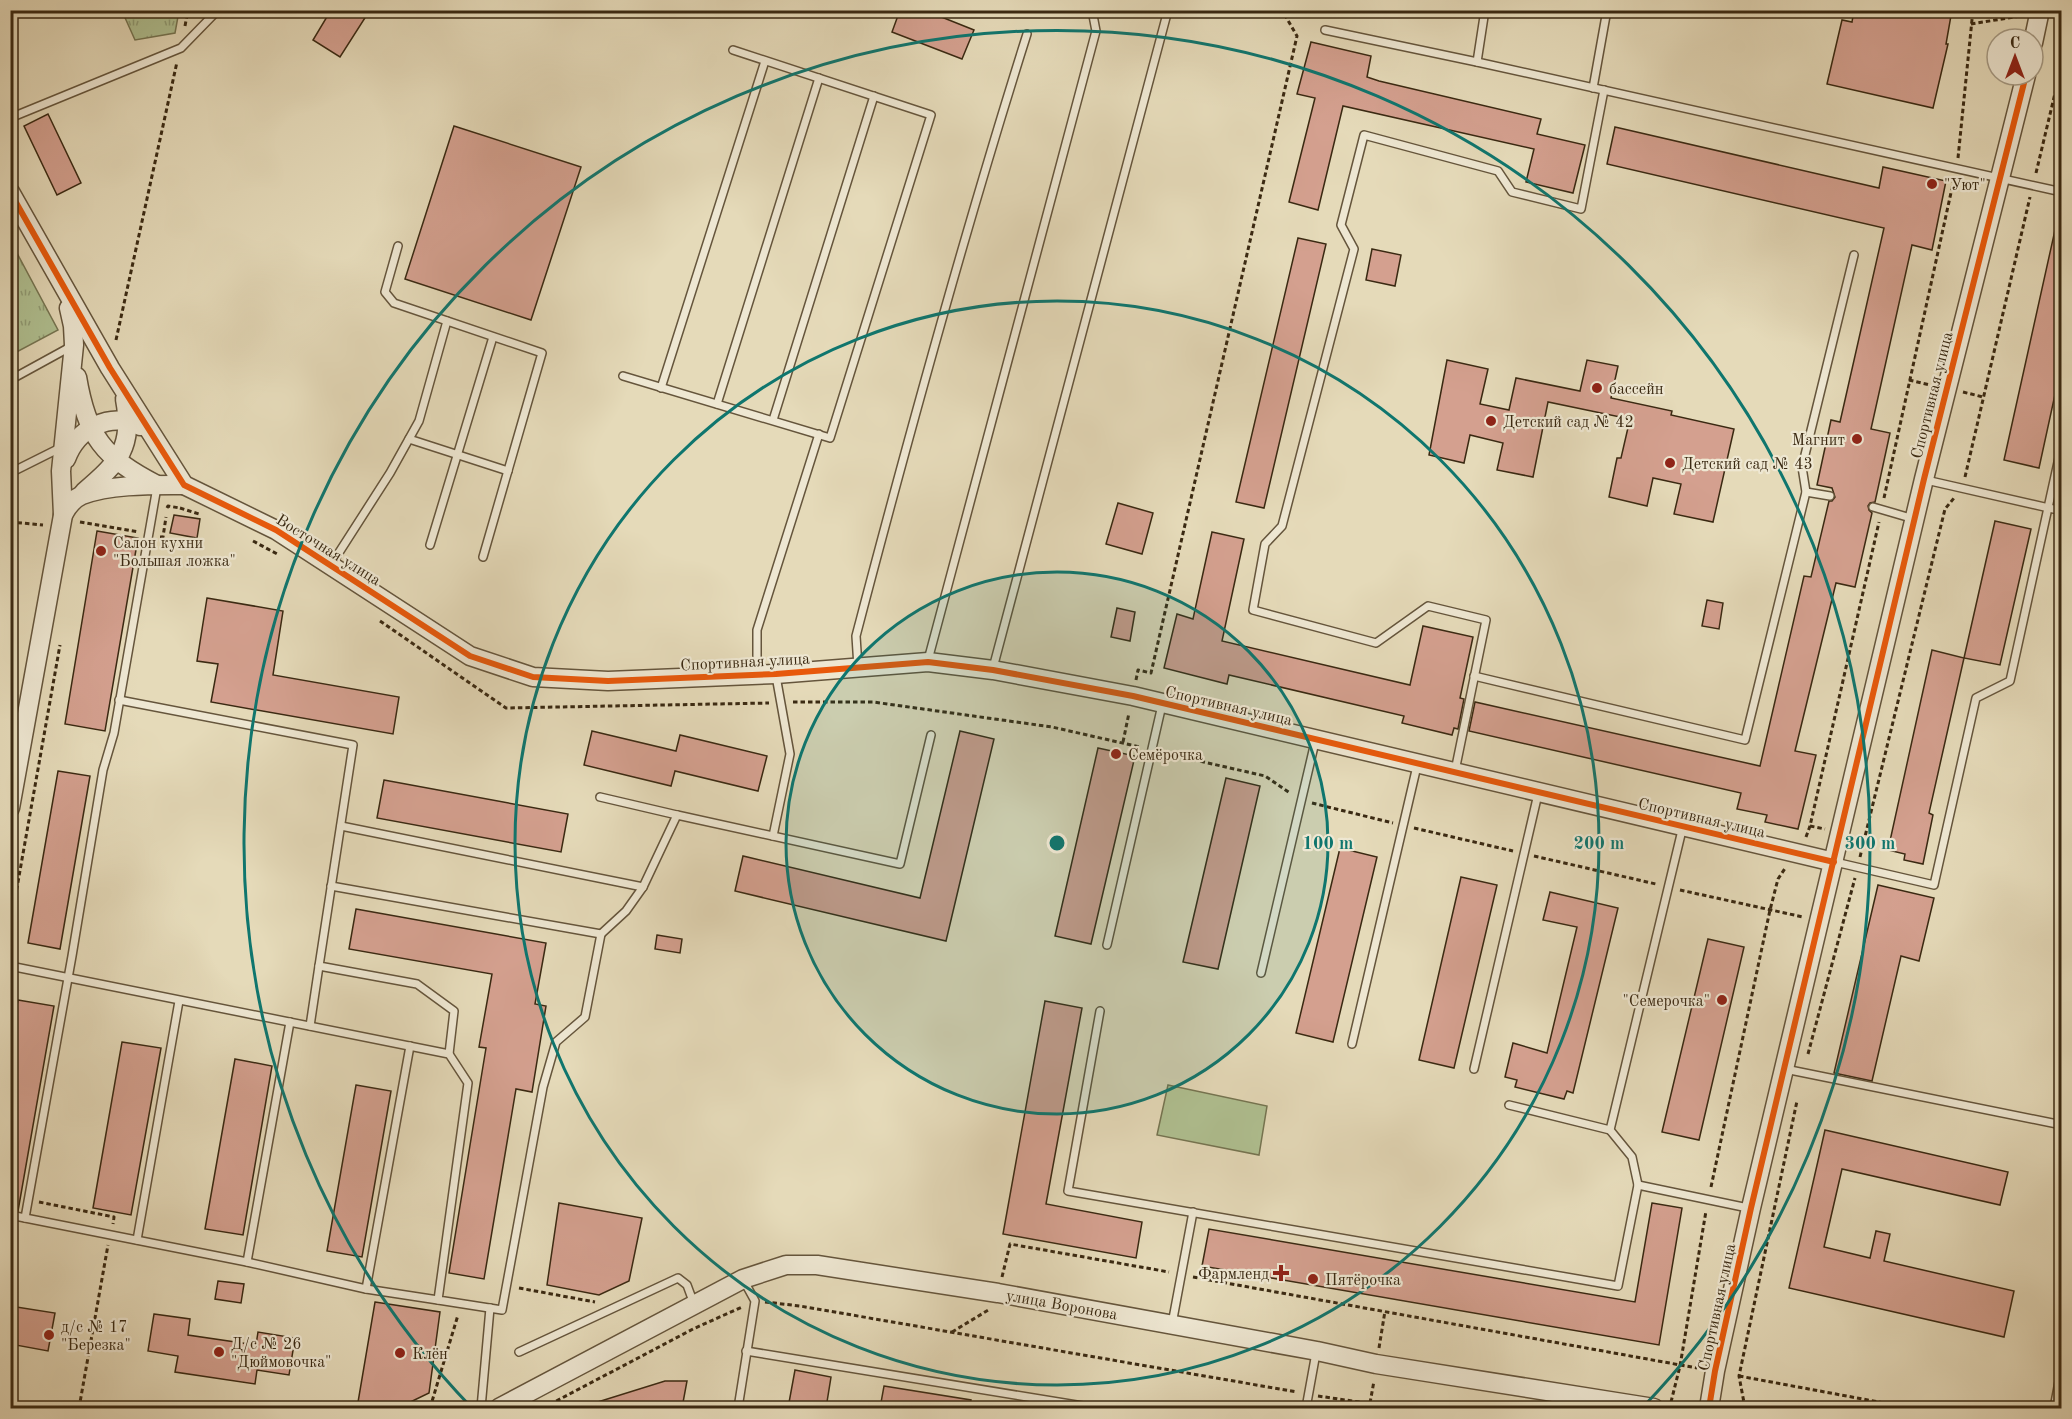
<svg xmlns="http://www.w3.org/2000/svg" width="2072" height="1419" font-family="'Old Standard TT',serif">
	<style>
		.grass { fill: #b0c192; stroke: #757552; stroke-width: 1.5 }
		.park { fill: url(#park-tufts); stroke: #757552; stroke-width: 1.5 }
		.building { fill: #d4a08f; stroke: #3a2912; stroke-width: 1.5 }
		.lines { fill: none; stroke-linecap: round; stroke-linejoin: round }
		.service-casing { stroke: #65553c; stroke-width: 10 }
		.tertiary-casing { stroke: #65553c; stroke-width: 21 }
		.path { stroke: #3a2912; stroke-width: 3; stroke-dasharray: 4.5 3; stroke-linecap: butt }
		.service { stroke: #eee7d2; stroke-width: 7 }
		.tertiary { stroke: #eee7d2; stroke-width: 18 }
		.cycleway-casing { stroke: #eee7d2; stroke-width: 10 }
		.cycleway { stroke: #e8590c; stroke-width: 6 }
		.ring { fill: none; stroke: #0f766e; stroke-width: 3 }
		.poi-dot { fill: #8f2418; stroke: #eee7d2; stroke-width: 2 }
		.labels { text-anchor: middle; stroke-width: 4.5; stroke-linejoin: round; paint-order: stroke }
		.poi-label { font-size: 16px; fill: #3a2912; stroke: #eee7d2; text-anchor: start }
		.street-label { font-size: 16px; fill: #3a2912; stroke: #eee7d2 }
		.centre { fill: #0f766e; stroke: #eee7d2; stroke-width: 3 }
		.ring-label { font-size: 18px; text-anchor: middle; font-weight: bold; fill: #0f766e; stroke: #eee7d2; stroke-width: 4.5; stroke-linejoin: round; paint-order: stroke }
	</style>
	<defs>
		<pattern id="park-tufts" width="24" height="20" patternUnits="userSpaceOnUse" patternTransform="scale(1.5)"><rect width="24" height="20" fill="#b0c192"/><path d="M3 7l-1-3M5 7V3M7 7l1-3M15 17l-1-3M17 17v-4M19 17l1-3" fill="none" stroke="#909d76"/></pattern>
	</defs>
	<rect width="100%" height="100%" fill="#e5dab9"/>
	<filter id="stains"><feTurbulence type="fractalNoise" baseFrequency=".00333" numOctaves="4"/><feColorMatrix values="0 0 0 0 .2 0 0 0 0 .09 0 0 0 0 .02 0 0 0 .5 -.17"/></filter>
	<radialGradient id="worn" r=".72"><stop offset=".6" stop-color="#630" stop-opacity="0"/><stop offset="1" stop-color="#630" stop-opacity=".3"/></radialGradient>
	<polygon class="grass" points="1168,1085 1267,1106 1259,1155 1157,1135"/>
	<g class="park">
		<polygon points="122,11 179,11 175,33 135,40"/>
		<polygon points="10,240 58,330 11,355 10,355"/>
	</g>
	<g class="building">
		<polygon points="331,10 370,10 340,57 313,40"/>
		<polygon points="900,10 924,10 974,30 962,59 892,32"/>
		<polygon points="1854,10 1952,10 1946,44 1948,44 1933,108 1827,84 1842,20 1852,22"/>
		<polygon points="1311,42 1371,56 1367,77 1379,81 1541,119 1537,134 1585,145 1573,193 1526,182 1534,149 1343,106 1318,210 1289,202 1315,98 1297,94"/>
		<polygon points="48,114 81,183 57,195 24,126"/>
		<polygon points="454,126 581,167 531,320 405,279"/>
		<polygon points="1615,127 1879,188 1883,167 1946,181 1932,250 1912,245 1871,429 1890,433 1875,502 1870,503 1868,506 1869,510 1872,513 1855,587 1836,583 1795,751 1816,755 1798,829 1765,822 1767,815 1737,809 1741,793 1469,731 1475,702 1760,766 1804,576 1811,577 1829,501 1832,501 1835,497 1832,488 1817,485 1831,420 1840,422 1884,228 1607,164"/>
		<polygon points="2055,230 2061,231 2061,367 2039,468 2004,460"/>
		<polygon points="1298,238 1326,244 1264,508 1236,502"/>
		<polygon points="1372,249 1401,255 1395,286 1366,280"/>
		<polygon points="1447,360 1488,369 1480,404 1509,410 1516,378 1580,391 1587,360 1618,366 1611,398 1672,411 1671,415 1734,429 1713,522 1674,514 1681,484 1653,478 1647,506 1609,497 1617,458 1621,458 1630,419 1548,402 1533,477 1497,470 1503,443 1470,435 1464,463 1429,455"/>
		<polygon points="1118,503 1153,513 1142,554 1106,544"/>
		<polygon points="174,515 200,519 197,538 170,533"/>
		<polygon points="1995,521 2031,529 2000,665 1964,658"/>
		<polygon points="97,531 138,538 105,731 65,724"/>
		<polygon points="1212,532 1244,539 1222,641 1410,685 1423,626 1473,637 1460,698 1464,699 1458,729 1454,728 1452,735 1402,723 1404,716 1229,675 1227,684 1164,668 1177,614 1193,619"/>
		<polygon points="207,598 283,611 273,675 399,697 393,734 211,702 218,664 197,661"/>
		<polygon points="1707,600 1723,603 1719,629 1702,626"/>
		<polygon points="1117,608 1135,612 1130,641 1111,637"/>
		<polygon points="1932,650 1964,658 1929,813 1933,815 1923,864 1904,860 1905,854 1888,850"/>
		<polygon points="592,731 676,751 680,735 767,756 758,791 675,771 671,786 584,765"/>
		<polygon points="960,731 994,739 946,941 735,891 743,856 920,898"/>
		<polygon points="1098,748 1135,756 1091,944 1055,936"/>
		<polygon points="58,771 90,776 60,949 28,943"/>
		<polygon points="1226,778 1260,786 1218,969 1183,962"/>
		<polygon points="384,780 568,814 561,852 377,818"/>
		<polygon points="1340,848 1377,857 1333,1042 1296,1033"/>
		<polygon points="1461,877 1497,885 1454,1068 1419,1060"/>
		<polygon points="1878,885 1934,898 1919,961 1901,956 1872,1081 1834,1073"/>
		<polygon points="1550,892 1618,908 1573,1093 1567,1091 1564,1099 1515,1087 1517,1080 1505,1077 1513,1043 1547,1053 1577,927 1543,920"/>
		<polygon points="356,909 546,943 535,1004 546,1006 532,1092 516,1089 484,1279 449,1273 486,1048 479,1047 492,974 349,949"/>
		<polygon points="657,935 682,939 680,953 655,949"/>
		<polygon points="1708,939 1744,947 1699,1140 1662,1132"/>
		<polygon points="18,1000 54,1006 18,1211 10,1209 10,1025 13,1026"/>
		<polygon points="1045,1001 1082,1008 1046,1204 1142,1222 1136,1258 1003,1234"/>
		<polygon points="122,1042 161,1048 131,1215 93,1208"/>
		<polygon points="235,1059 272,1066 243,1235 205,1229"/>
		<polygon points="356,1085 391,1091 362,1257 327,1251"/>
		<polygon points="1825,1130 2008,1172 2000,1205 1842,1169 1824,1247 1870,1258 1876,1231 1890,1234 1884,1261 2014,1291 2004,1337 1789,1288"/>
		<polygon points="559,1203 642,1218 629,1281 599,1295 547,1285"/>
		<polygon points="1652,1203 1682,1208 1659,1345 1202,1266 1209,1229 1635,1302"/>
		<polygon points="218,1281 244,1284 241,1303 215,1299"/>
		<polygon points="375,1302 440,1312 429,1393 398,1408 357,1408"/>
		<polygon points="10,1306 55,1313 48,1351 10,1344"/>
		<polygon points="154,1314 190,1319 188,1335 256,1345 258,1332 295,1338 289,1375 257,1370 255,1384 175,1372 178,1356 148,1351"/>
		<polygon points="795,1370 831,1377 826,1408 788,1408"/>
		<polygon points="665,1381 687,1381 682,1408 589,1408 588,1405"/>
		<polygon points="884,1386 971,1400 970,1408 880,1408"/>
	</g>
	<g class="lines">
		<defs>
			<g id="service">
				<polyline points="1485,10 1477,62 2062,192"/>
				<polyline points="1325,30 1477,62"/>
				<polyline points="1593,88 1607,10"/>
				<polyline points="10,118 181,48 218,10"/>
				<polyline points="398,246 385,292 394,303 542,353 483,557"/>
				<polyline points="623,376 830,438 931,115 733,50"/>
				<polyline points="10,380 72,346"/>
				<polyline points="661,388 765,61"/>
				<polyline points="717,404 819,78"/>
				<polyline points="773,420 874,96"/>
				<polyline points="409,439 508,471"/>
				<polyline points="10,473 62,447"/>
				<polyline points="1926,480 2062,511"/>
				<polyline points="1806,492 1830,496"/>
				<polyline points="1873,507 1914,519"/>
				<polyline points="430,545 493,337"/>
				<polyline points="331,565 390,473 419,421 447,321"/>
				<polyline points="928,660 1096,31 1092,10"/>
				<path d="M858,667l-2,-31c53,-202 108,-403 171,-602"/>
				<polyline points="993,668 1168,10"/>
				<polyline points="757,675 757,630 819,434"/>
				<polyline points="1474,676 1745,740 1806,492 1802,467 1854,255"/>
				<polyline points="119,700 353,745 319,966 417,984 454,1011 449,1054"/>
				<polyline points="1455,771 1486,620 1428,606 1376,643 1253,610 1265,544 1282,526 1354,249 1341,225 1364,135 1498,171 1512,192 1581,209 1604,90"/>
				<polyline points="600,797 677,815"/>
				<polyline points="341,826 643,887"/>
				<polyline points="773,836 790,754 776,676"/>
				<polyline points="1835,862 1934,885 1976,698 2010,681 2062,444"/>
				<polyline points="331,886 601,934 626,911 643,887 677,815 900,864 931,735"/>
				<polyline points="1107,945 1162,705"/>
				<polyline points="10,966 449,1054 468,1083 438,1300 502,1310 543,1087 556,1042 585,1017 601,934"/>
				<polyline points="1261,973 1315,742"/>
				<polyline points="1100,1011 1068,1191 1618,1286 1638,1185 1748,1208"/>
				<polyline points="310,1026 319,966"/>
				<polyline points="1352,1044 1417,766"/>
				<polyline points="1474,1069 1538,794"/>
				<polyline points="1785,1069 2062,1125"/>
				<polyline points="1509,1105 1610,1130"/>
				<polyline points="1638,1185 1632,1157 1610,1130 1683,826"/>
				<polyline points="10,1215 247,1262 366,1289 438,1300"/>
				<polyline points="25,1218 72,956 103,770 114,733 157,487"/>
				<polyline points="137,1240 179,1001"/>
				<polyline points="247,1262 290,1022"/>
				<polyline points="366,1289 410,1046"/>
				<polyline points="1172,1324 1193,1212"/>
				<polyline points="746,1351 1095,1408"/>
				<polyline points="519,1352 678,1278 687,1285 694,1304"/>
				<polyline points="481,1408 490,1308"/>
				<polyline points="738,1408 755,1301 744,1281"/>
				<polyline points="1306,1408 1316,1353"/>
				<polyline points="2054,1408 2062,1366"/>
			</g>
			<g id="tertiary">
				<polyline points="2033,43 2040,10"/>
				<polyline points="10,192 110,368 184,485 276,530 470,656 533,677 608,681 776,674 928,662 993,670 1133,696 1834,862"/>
				<path d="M77,377c10,60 26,80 80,108"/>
				<path d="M66,459c11,-30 43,-48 74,-33"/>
				<path d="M84,492c35,-30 50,-45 41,-93"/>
				<polyline points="63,515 61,471 74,345 73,326 69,308"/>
				<path d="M10,808l53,-293c4,-8 10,-16 19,-20 29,-11 71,-10 102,-10"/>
				<polyline points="499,1408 743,1279 786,1265 817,1265 998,1293 1317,1351 1376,1364 1654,1408"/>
				<polyline points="1709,1408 1715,1371 1751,1208 1924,479 2026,75"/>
			</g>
		</defs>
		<use href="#service" class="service-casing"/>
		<use href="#tertiary" class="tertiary-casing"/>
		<g class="path">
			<polyline points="1971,24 2020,16"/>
			<polyline points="185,26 188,10"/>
			<polyline points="1958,158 1973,10"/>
			<polyline points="2036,173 2062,64"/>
			<polyline points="116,340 177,62"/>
			<polyline points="1909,380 1930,385"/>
			<polyline points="1963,392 1983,397"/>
			<polyline points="1965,477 2030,197"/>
			<polyline points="1884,498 1954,179"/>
			<polyline points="167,508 168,506 180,508"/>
			<polyline points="180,508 199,514"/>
			<polyline points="10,522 43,525"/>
			<polyline points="80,522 139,532"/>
			<polyline points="160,537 163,537 166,517"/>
			<polyline points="253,541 279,555"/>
			<polyline points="380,621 506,708 769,703"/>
			<polyline points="1136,680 1138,670 1151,673 1297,36 1282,10"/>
			<polyline points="793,702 873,702 1052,727 1140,747"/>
			<polyline points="1123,742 1129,713"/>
			<polyline points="1164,753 1265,776 1290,793"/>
			<polyline points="1312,803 1393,823"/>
			<polyline points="1810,826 1825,829"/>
			<polyline points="1414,828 1513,851"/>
			<polyline points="1806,837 1810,826 1879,522"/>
			<polyline points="1534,856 1656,884"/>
			<polyline points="1860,857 1945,509 1954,498"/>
			<polyline points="1680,890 1803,917"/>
			<polyline points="10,927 60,645"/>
			<polyline points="1808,1054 1855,878"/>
			<polyline points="1711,1187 1770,910 1778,879 1786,867"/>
			<polyline points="39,1202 114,1217 113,1224"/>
			<polyline points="1002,1277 1010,1244 1169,1272"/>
			<polyline points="1193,1277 1697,1368"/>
			<polyline points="519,1288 595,1302"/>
			<polyline points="765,1302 800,1306 1297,1392"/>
			<polyline points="952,1332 990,1309"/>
			<polyline points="1379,1348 1385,1311"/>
			<polyline points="1739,1376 1911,1408"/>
			<polyline points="1318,1396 1400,1408"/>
			<polyline points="1671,1402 1680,1366 1706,1211"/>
			<polyline points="1370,1403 1374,1381"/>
			<polyline points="79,1408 108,1245"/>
			<polyline points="430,1408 458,1315"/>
			<polyline points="543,1408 693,1329 742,1307"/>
			<polyline points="1745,1408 1739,1376 1797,1101"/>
		</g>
		<use href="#service" class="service"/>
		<use href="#tertiary" class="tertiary"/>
		<defs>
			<g id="cycleway">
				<polyline points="10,192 110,368 184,485 276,530 470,656 533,677 608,681 776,674 928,662 993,670 1133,696 1834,862"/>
				<polyline points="1709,1408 1715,1371 1751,1208 1924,479 2026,75"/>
			</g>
		</defs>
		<use href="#cycleway" class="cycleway-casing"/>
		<use href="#cycleway" class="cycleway"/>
	</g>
	<circle cx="1057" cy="843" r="271" fill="#0f766e" fill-opacity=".12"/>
	<g class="ring">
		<circle cx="1057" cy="843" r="271"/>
		<circle cx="1057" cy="843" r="542"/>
		<path d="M472 1408A813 813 0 1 1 1642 1408"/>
	</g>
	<g class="poi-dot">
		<circle cx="1932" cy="184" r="6"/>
		<circle cx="1597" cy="388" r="6"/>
		<circle cx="1491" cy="421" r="6"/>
		<circle cx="1857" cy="439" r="6"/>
		<circle cx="1670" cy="463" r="6"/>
		<circle cx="101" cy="551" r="6"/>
		<circle cx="1116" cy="754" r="6"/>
		<circle cx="1722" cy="1000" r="6"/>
		<path d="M1278 1264h6v6h6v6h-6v6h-6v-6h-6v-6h6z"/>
		<circle cx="1313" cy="1279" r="6"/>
		<circle cx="49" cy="1335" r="6"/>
		<circle cx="219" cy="1352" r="6"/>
		<circle cx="400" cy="1353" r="6"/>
	</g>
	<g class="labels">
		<g class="poi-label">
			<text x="1944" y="190">"Уют"</text>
			<text x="1609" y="394">бассейн</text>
			<text x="1503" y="427">Детский сад № 42</text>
			<text x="1845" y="445" text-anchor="end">Магнит</text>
			<text x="1682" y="469">Детский сад № 43</text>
			<text x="113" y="548">Салон кухни<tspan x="113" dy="18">"Большая ложка"</tspan></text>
			<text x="1128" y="760">Семёрочка</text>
			<text x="1710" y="1006" text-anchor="end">"Семерочка"</text>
			<text x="1269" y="1279" text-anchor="end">Фармленд</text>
			<text x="1325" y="1285">Пятёрочка</text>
			<text x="61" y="1332">д/с № 17<tspan x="61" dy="18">"Березка"</tspan></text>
			<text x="231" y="1349">Д/с № 26<tspan x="231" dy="18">"Дюймовочка"</tspan></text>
			<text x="412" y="1359">Клён</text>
		</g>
		<g class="street-label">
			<text transform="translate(1931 395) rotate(-76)" y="6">Спортивная улица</text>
			<text transform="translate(329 549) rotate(32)" y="6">Восточная улица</text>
			<text transform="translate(745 661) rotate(-3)" y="6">Спортивная улица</text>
			<text transform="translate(1229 705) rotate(13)" y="6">Спортивная улица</text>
			<text transform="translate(1702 817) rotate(13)" y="6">Спортивная улица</text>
			<text transform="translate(1062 1304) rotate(10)" y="6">улица Воронова</text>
			<text transform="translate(1716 1307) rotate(-78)" y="6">Спортивная улица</text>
		</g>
	</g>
	<circle cx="1057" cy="843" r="9" class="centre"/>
	<g class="ring-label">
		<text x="1328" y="849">100 m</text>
		<text x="1599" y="849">200 m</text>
		<text x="1870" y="849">300 m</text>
	</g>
	<rect width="2072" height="1419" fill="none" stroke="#e5dab9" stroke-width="36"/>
	<rect x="12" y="12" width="2048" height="1395" fill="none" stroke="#3a2912" stroke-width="3"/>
	<rect x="18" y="18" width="2036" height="1383" fill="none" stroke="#3a2912" stroke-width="1.5"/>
	<g transform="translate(2015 57)"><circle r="28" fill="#eee7d2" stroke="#a69b85" stroke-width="1.5"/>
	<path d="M0-4.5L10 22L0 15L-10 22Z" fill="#8f2418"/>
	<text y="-9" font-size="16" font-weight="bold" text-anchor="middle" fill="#3a2912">С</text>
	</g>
	<rect width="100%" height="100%" filter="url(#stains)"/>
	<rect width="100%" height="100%" fill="url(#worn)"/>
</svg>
